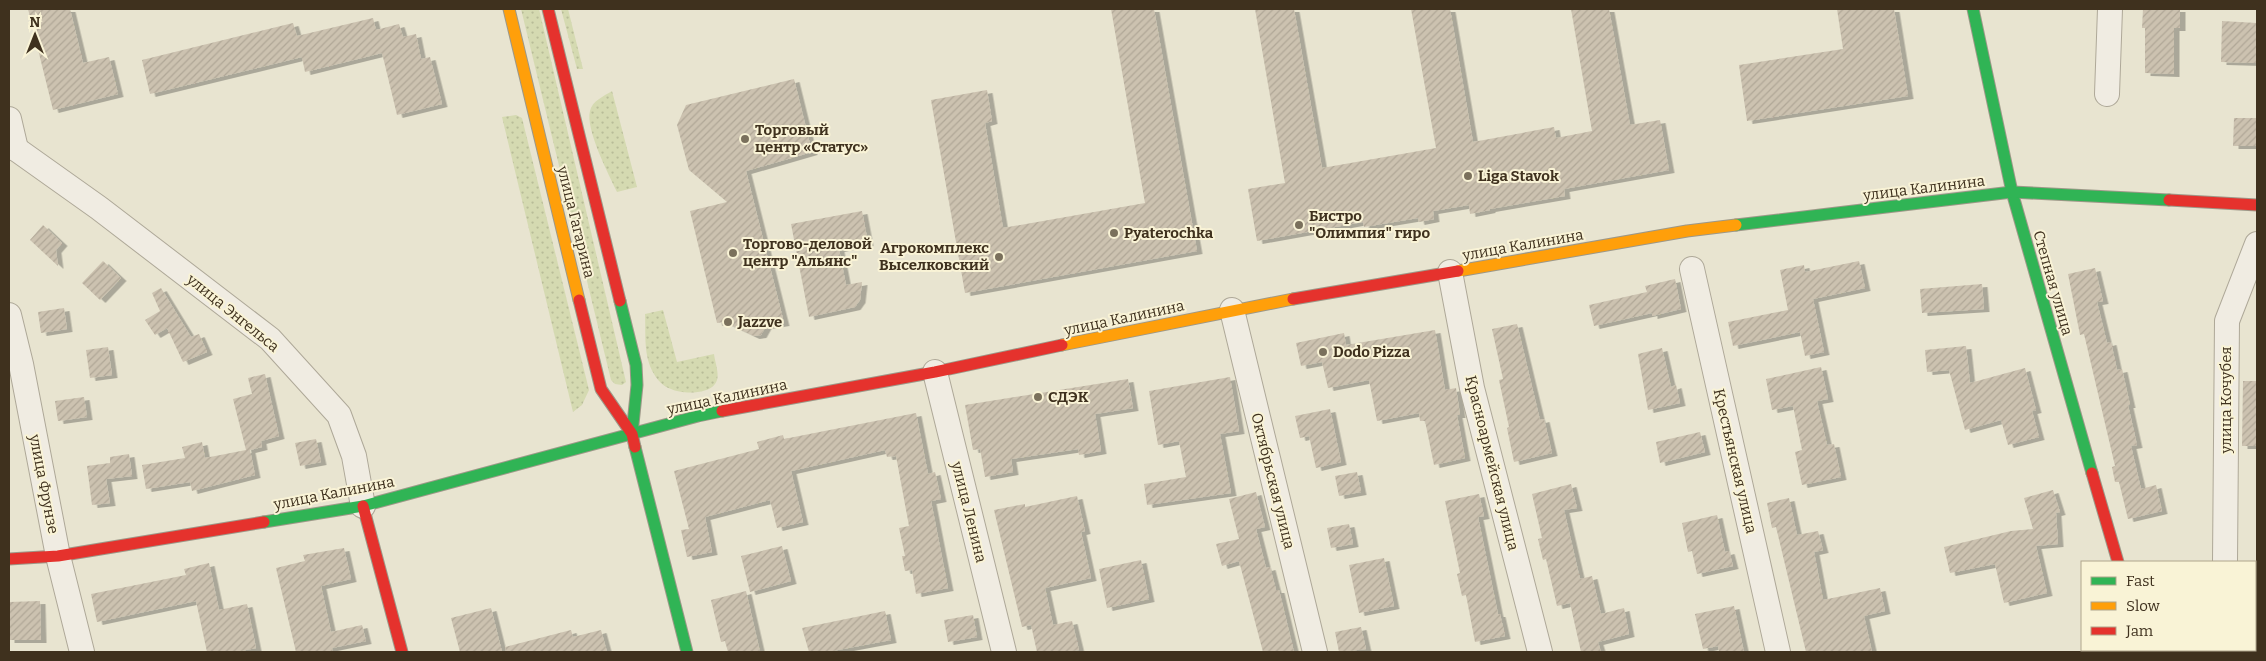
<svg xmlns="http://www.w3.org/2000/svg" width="2266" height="661" font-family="Bitter,serif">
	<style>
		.green { fill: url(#green-dots) }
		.building { fill: url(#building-hatch); filter: url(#shadow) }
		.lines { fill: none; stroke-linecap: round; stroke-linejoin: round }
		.street-casing { stroke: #aea898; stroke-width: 26 }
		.fast-casing { stroke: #9d9888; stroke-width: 13 }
		.slow-casing { stroke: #9d9888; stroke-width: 13 }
		.jam-casing { stroke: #9d9888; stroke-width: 13 }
		.street { stroke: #f0ece2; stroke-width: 24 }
		.fast { stroke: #30b455; stroke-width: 11 }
		.slow { stroke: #ff9f0a; stroke-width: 11 }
		.jam { stroke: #e5322d; stroke-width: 11 }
		.poi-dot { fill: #7a705c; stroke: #f9f3d6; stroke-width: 2 }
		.labels { text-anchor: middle; stroke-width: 4; stroke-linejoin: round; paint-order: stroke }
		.poi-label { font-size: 15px; font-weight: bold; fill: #3f311e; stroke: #f9f3d6; text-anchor: start }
		.street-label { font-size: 15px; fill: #3f311e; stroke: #f9f3d6 }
	</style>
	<defs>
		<pattern id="green-dots" width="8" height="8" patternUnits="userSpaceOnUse" patternTransform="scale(1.25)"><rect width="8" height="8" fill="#d5dab1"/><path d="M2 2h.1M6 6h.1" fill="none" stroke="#b8bc98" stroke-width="1.8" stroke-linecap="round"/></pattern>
		<pattern id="building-hatch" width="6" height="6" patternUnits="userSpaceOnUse" patternTransform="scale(1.25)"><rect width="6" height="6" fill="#ccc2b0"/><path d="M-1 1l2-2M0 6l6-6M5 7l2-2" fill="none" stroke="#b0a797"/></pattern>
		<filter id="shadow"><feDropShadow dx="5.5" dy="3" stdDeviation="0" flood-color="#0004"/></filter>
	</defs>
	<rect width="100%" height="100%" fill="#e8e4d0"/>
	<g class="green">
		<polygon points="521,9 539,9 626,382 622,385 615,384 611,380"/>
		<polygon points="561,9 568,9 583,69 577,69"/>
		<path d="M612,91l25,96 -20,5c-8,-17 -32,-63 -27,-81 2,-10 14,-15 22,-20z"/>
		<polygon points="516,115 522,118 589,390 582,405 573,412 502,117"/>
		<path d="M663,310l14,52 37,-8c1,9 7,23 1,30 -8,11 -34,10 -44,5 -7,-2 -14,-9 -17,-15 -11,-18 -8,-40 -9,-60z"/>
	</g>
	<g class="building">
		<polygon points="28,9 70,9 83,63 109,57 118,94 53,110"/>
		<polygon points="1111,9 1154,9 1197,251 965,293 931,100 987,90 992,121 985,123 1003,228 1145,203"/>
		<polygon points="1255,9 1294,9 1322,168 1436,148 1411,9 1450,9 1473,142 1554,127 1556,138 1592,131 1571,9 1609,9 1630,125 1660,120 1669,170 1564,189 1565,196 1490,209 1490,210 1470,214 1469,205 1433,211 1434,219 1419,222 1418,218 1364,227 1363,222 1257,241 1248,189 1285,183"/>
		<polygon points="1837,9 1894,9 1908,96 1747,121 1739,65 1843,49"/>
		<polygon points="2143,9 2180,9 2180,28 2174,28 2174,74 2145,73 2145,28 2142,28"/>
		<polygon points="373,18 376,30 399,24 403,37 416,34 421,59 430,57 442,104 397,115 382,53 305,72 302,57 150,94 142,60 293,23 297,36"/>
		<polygon points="2222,21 2257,23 2257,63 2221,62"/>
		<polygon points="794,79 812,152 746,171 784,323 766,326 761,335 754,336 724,322 717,323 690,211 727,202 689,170 677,125 686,105"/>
		<polygon points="2234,118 2256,118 2256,146 2233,146"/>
		<polygon points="862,211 868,243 839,249 846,285 862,282 860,300 855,307 809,317 791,224"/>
		<polygon points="43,225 62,243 56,250 58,266 30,240"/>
		<polygon points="103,261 121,278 100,300 82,283"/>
		<polygon points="1859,261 1865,288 1813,299 1824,352 1805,356 1800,332 1733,346 1728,322 1788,310 1780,270 1804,265 1805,272"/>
		<polygon points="2095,268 2103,301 2097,302 2107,343 2111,342 2117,370 2122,369 2130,405 2128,405 2137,445 2131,446 2141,489 2156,485 2162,511 2128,519 2119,482 2115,482 2112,467 2115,466 2084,334 2080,335 2068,274"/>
		<polygon points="1675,279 1681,309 1652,316 1652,313 1594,326 1589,305 1647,292 1645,286"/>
		<polygon points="1982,284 1984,309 1922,313 1920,289"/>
		<polygon points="161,288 191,337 199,334 207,352 183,362 167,328 155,335 145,320 160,311 152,293"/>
		<polygon points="64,308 67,329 41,333 38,312"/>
		<polygon points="1517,324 1540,420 1544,419 1552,453 1514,462 1507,428 1509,427 1499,380 1503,379 1492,329"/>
		<polygon points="1435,330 1445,390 1456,388 1460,415 1457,415 1465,458 1434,465 1425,421 1420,421 1419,413 1377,421 1369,380 1328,388 1322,362 1301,366 1296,343 1344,333 1346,345"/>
		<polygon points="1966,346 1970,383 2025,368 2036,410 2032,411 2039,437 2008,445 2001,420 1965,430 1949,370 1927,372 1925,350"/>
		<polygon points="108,347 112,375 90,378 86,350"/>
		<polygon points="1662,348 1671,387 1676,385 1680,403 1648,410 1638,354"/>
		<polygon points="1821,367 1828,399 1817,401 1827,445 1834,444 1841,477 1802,485 1795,452 1802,450 1793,406 1772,410 1766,379"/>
		<polygon points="265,374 279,436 261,441 262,447 250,450 255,475 192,491 190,482 146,489 142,465 185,458 182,447 202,442 205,458 246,450 233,399 252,394 248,378"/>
		<polygon points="1230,377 1239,431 1220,434 1231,493 1147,505 1144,484 1186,477 1179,441 1158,445 1149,391"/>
		<polygon points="1128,379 1133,408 1095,414 1101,451 1079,455 1078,449 1011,459 1013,472 985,477 980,449 973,450 965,405"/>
		<polygon points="2243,381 2257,381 2257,446 2242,446"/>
		<polygon points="84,397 87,417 58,421 55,401"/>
		<polygon points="1330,409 1341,462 1316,468 1309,436 1300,438 1295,416"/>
		<polygon points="916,413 928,474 935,472 941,499 931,501 948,588 916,594 912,570 905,571 902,556 905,556 899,528 909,526 896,456 887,457 885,450 791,471 803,522 777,528 770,500 705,517 712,552 687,557 681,530 689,529 674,471 759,449 757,442 783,435 784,439"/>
		<polygon points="1700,432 1705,452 1660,463 1656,442"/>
		<polygon points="316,439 321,462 300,466 295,443"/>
		<polygon points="129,454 132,476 106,479 110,503 92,505 87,466 110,463 110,457"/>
		<polygon points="1357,472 1361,492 1339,496 1335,476"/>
		<polygon points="1571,484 1577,508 1564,510 1580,579 1592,576 1601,614 1624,608 1629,634 1598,642 1601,652 1581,652 1570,603 1557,606 1546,559 1543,560 1538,539 1542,538 1532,494"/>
		<polygon points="2053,490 2060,512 2056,513 2058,544 2036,546 2047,593 2004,603 1995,564 1950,573 1944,547 2011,531 2033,529 2024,498"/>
		<polygon points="1256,492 1265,527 1256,529 1266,568 1270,567 1276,590 1279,590 1294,652 1263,652 1239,561 1222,566 1216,544 1239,539 1229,499"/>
		<polygon points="1479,494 1484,516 1478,517 1498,614 1500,614 1505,636 1475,642 1466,595 1462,596 1457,574 1460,573 1445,501"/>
		<polygon points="1077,496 1085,531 1081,532 1091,578 1045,588 1053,625 1072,621 1079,650 1066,652 1037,652 1031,625 1022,627 994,510 1025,504 1025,507"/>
		<polygon points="1789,498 1797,535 1818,531 1823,550 1814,552 1823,600 1880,588 1885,611 1864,616 1872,652 1806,652 1776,527 1772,528 1767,503"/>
		<polygon points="1717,515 1725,552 1729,551 1733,566 1697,574 1692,551 1688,552 1682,523"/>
		<polygon points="1349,524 1353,544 1331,548 1327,528"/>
		<polygon points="782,546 791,581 750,592 741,556"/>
		<polygon points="344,548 351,579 321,586 331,632 362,625 366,641 332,648 333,652 296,652 276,568 305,561 303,555"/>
		<polygon points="1384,558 1394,606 1359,613 1349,565"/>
		<polygon points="1141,560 1149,599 1107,608 1099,569"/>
		<polygon points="209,563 219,610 247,604 256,648 236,652 207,652 196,601 97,622 91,594 186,575 184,569"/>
		<polygon points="746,591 760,652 728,652 725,641 721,642 711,600"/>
		<polygon points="40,601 41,640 9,640 9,602"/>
		<polygon points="1734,606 1744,652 1719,652 1718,646 1703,649 1695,614"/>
		<polygon points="491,608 502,652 460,652 451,618"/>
		<polygon points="885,611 891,640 827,652 809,652 802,628"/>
		<polygon points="973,615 977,637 948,642 944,620"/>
		<polygon points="1361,627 1366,649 1339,652 1335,632"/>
		<polygon points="571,630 573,637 601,630 607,652 506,652 505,647"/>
	</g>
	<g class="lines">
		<defs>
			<g id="street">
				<polyline points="2107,94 2110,9"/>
				<polyline points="9,119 16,149"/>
				<polyline points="9,144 99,208 270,339 339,415 354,456 363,506"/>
				<polyline points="1692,269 1778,652"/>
				<polyline points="1450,272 1472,388 1540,652"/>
				<polyline points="1232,310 1315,652"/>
				<polyline points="9,315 21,364 58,556 82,652"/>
				<polyline points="935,372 1004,652"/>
				<polyline points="2225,562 2227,321 2257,244"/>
			</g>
			<g id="fast">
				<polyline points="1973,9 2012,192 2092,473"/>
				<polyline points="1736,225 2012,192 2169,200"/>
				<polyline points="620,301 636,365 637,385 632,434"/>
				<polyline points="635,447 687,652"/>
				<polyline points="264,522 363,506 698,416 722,411"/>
				<polyline points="2143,650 2143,652"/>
			</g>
			<g id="slow">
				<polyline points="509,9 579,300"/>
				<polyline points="1458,271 1687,231 1736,225"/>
				<polyline points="1062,345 1293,299"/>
			</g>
			<g id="jam">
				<polyline points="548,9 620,301"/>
				<polyline points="2169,200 2257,205"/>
				<polyline points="1293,299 1458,271"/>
				<polyline points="579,300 601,389 632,434 635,447"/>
				<polyline points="722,411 935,372 1062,345"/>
				<polyline points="2092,473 2118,562"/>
				<polyline points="363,506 402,652"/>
				<polyline points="9,559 58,556 264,522"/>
			</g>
		</defs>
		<use href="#street" class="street-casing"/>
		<use href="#fast" class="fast-casing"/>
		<use href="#slow" class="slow-casing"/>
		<use href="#jam" class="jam-casing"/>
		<use href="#street" class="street"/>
		<use href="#fast" class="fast"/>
		<use href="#slow" class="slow"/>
		<use href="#jam" class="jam"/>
	</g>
	<g class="poi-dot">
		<circle cx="745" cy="139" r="5"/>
		<circle cx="1468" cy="176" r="5"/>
		<circle cx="1299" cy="225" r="5"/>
		<circle cx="1114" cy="233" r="5"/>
		<circle cx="733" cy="253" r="5"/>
		<circle cx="999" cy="257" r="5"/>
		<circle cx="728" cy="322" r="5"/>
		<circle cx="1323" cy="352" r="5"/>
		<circle cx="1038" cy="397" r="5"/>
	</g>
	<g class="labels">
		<g class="poi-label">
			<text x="755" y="135">Торговый<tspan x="755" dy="17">центр «Статус»</tspan></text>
			<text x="1478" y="181">Liga Stavok</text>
			<text x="1309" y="221">Бистро<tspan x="1309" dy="17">"Олимпия" гиро</tspan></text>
			<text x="1124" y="238">Pyaterochka</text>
			<text x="743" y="249">Торгово-деловой<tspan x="743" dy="17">центр "Альянс"</tspan></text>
			<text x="989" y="253" text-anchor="end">Агрокомплекс<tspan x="989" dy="17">Выселковский</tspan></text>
			<text x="738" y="327">Jazzve</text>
			<text x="1333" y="357">Dodo Pizza</text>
			<text x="1048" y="402">СДЭК</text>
		</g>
		<g class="street-label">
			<text transform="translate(1924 188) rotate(-7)" y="5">улица Калинина</text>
			<text transform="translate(576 222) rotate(76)" y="5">улица Гагарина</text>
			<text transform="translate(1523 245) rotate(-10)" y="5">улица Калинина</text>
			<text transform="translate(2053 283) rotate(74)" y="5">Степная улица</text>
			<text transform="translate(233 313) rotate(39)" y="5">улица Энгельса</text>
			<text transform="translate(1124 318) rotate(-12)" y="5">улица Калинина</text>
			<text transform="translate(727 397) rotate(-12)" y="5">улица Калинина</text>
			<text transform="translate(2226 400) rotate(-90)" y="5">улица Кочубея</text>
			<text transform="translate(1735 461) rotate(77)" y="5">Крестьянская улица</text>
			<text transform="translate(1492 463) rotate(76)" y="5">Красноармейская улица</text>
			<text transform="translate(1273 481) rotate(76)" y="5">Октябрьская улица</text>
			<text transform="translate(44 484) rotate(79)" y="5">улица Фрунзе</text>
			<text transform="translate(334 493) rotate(-11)" y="5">улица Калинина</text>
			<text transform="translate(969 512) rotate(76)" y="5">улица Ленина</text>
		</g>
	</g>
	<rect width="2266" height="661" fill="none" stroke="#3f311e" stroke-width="20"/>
	<rect x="2081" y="561" width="175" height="90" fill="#f9f3d6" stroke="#afa58c"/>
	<rect x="2091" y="577" width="25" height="8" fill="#30b455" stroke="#afa58c"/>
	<text x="2126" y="586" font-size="15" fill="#3f311e">Fast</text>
	<rect x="2091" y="602" width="25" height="8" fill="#ff9f0a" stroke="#afa58c"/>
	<text x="2126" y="611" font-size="15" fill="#3f311e">Slow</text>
	<rect x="2091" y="627" width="25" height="8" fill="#e5322d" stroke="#afa58c"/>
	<text x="2126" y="636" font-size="15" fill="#3f311e">Jam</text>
	<g transform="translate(35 35)" stroke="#f9f3d6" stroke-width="4" paint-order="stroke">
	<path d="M0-4L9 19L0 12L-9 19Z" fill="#3f311e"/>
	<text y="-8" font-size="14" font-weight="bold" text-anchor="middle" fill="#3f311e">N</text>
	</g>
</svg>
